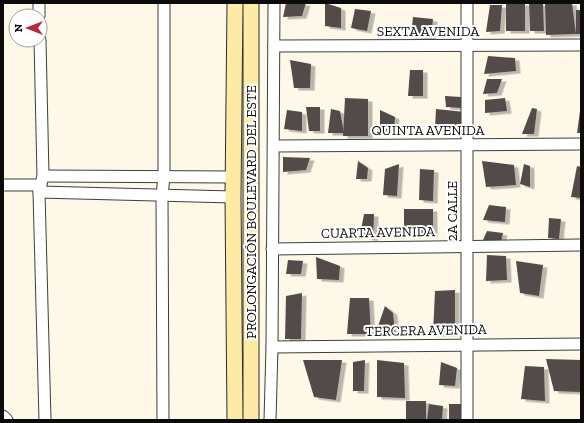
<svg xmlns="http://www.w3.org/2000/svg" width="584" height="423" font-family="'Zilla Slab',serif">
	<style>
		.building { fill: #534b48; filter: url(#shadow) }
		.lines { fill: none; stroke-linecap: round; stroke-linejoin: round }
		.street-casing { stroke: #3e3e3e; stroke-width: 13 }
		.secondary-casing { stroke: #2d2d2d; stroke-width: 17 }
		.street { stroke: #fff; stroke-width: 11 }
		.secondary { stroke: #fceaa6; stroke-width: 15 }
		.labels { text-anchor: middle; stroke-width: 4; stroke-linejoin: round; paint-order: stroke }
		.street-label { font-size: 14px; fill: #0b0b0b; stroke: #fff }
	</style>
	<defs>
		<filter id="shadow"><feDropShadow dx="4.5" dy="2.5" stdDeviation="0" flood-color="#0004"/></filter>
	</defs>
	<rect width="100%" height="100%" fill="#fef8e9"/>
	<g class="building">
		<polygon points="286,3 306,3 302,16 283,17"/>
		<polygon points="325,3 341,8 341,28 325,26"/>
		<rect x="506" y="3" width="19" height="28"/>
		<polygon points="529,3 543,3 544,31 530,31"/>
		<polygon points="545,3 572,3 576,34 546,35"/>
		<polygon points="490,5 502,5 500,31 486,32"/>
		<polygon points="355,9 371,11 367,31 351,28"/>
		<rect x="576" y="10" width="5" height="24"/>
		<polygon points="413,17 433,19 431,38 411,36"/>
		<polygon points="488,56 515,58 516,71 484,74"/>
		<polygon points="290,60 311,64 310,88 294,88"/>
		<polygon points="410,70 423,70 423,96 408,96"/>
		<polygon points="487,79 502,79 497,93 483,94"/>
		<polygon points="445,96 461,97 462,108 446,107"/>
		<polygon points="345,98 368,99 368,136 343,136"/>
		<polygon points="505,98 507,111 485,113 485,100"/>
		<polygon points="306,107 320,107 320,131 309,131"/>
		<polygon points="532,108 537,109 534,134 522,134"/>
		<polygon points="331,109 340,111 344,133 328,133"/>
		<polygon points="436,109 465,112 463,131 435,128"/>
		<polygon points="287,110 302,112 302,131 284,129"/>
		<polygon points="380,110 395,117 394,131 380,130"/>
		<polygon points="580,111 581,133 577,133"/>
		<polygon points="283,157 310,158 306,170 283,172"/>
		<polygon points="358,161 368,168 367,179 356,179"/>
		<polygon points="482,161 514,165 516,185 486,187"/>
		<polygon points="399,164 397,196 383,195 385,169"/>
		<polygon points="524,164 530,166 530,187 520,184"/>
		<polygon points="577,166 581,167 581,198 571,197"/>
		<polygon points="420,169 434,170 433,201 419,200"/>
		<polygon points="489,205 506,207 505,222 483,220"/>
		<rect x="404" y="209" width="29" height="26"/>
		<polygon points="364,214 374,214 373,239 360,235"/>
		<polygon points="549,218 561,219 559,239 548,238"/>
		<polygon points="487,231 503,233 501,242 483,240"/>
		<polygon points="487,255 506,256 507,280 486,281"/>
		<polygon points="316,257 340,266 339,280 317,279"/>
		<polygon points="288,260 303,261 301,274 286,274"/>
		<polygon points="516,261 543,265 539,296 520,293"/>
		<polygon points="455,290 455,334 433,334 435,291"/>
		<polygon points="302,293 301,339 285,339 286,296"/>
		<polygon points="350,298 369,298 371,334 347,334"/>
		<polygon points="385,306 393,313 395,333 376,332"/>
		<polygon points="546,359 581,360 581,392 554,391"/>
		<polygon points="303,360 342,360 336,400 314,397"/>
		<polygon points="365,360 364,391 353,391 353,362"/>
		<polygon points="377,360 404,363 405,398 377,397"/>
		<polygon points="441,362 457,368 455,386 439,385"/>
		<polygon points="525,366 544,367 545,401 521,399"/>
		<rect x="406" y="401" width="20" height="19"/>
		<polygon points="429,404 443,406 442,420 427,420"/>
		<polygon points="449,404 464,404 463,420 449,420"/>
	</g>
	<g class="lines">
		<defs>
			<g id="street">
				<polyline points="39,3 39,16"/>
				<polyline points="40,40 43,176 39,192 45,420"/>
				<polyline points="274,46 581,45"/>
				<polyline points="274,146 581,144"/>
				<polyline points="43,176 233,177"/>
				<polyline points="3,185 41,185"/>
				<polyline points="39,192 233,197"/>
				<polyline points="272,249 581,245"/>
				<polyline points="272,347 581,344"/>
				<polyline points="3,416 7,420"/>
				<polyline points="163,420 162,196 164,176 164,3"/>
				<polyline points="270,420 272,347 274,3"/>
				<polyline points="467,420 467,3"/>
			</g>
			<g id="secondary">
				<polyline points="235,3 233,197 235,420"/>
				<polyline points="251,3 251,420"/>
			</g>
		</defs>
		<use href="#street" class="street-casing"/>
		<use href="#secondary" class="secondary-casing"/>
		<use href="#street" class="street"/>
		<use href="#secondary" class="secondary"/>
	</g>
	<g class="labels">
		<g class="street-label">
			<text x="428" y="36">SEXTA AVENIDA</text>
			<text x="428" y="135">QUINTA AVENIDA</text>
			<text transform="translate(452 211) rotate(-90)" y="5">2A CALLE</text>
			<text transform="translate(251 212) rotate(-90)" y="5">PROLONGACIÓN BOULEVARD DEL ESTE</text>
			<text transform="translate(378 232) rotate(-1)" y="5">CUARTA AVENIDA</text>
			<text transform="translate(426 330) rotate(-1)" y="5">TERCERA AVENIDA</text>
		</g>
	</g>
	<rect width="584" height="423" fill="none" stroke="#0b0b0b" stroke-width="8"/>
	<g transform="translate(28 28) rotate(270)"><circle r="19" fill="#ffffff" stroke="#9d9d9d"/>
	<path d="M0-3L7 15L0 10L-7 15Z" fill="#b5283d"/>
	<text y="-6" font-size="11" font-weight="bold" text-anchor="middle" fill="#0b0b0b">N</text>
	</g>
</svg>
